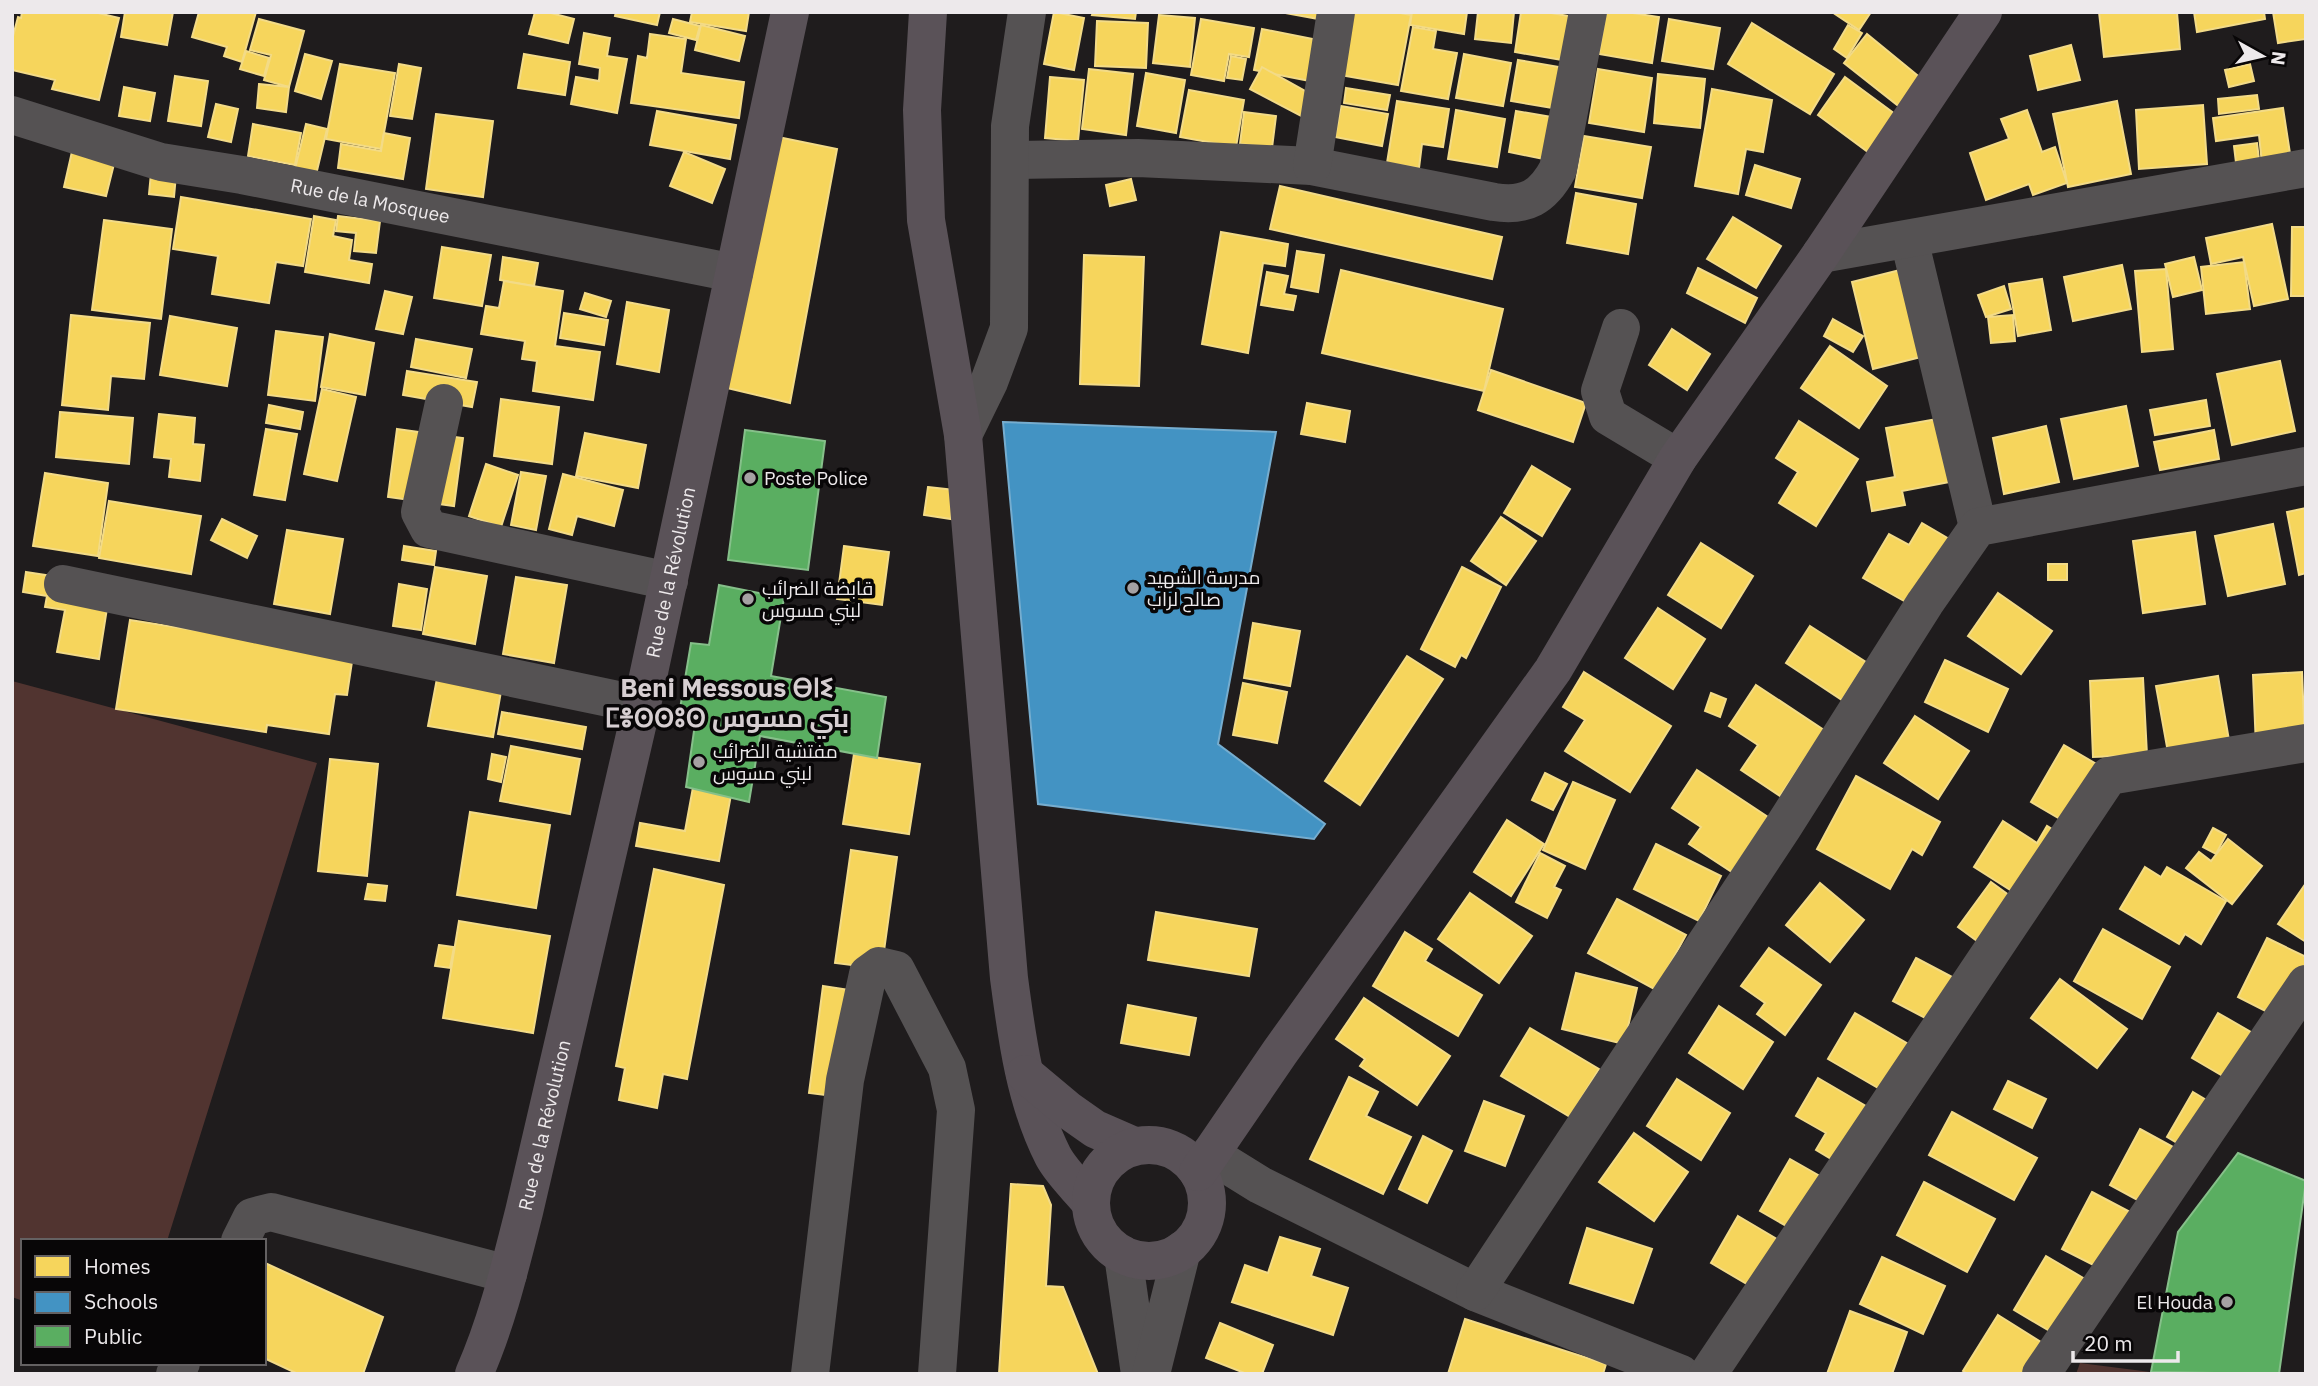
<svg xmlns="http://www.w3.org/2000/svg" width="2318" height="1386" font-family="'IBM Plex Sans',Cairo,'Noto Sans Tifinagh',sans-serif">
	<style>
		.green { fill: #513430 }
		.homes { fill: #f6d55c; stroke: #f3db87; stroke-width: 2 }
		.schools { fill: #4393c3; stroke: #76adcf; stroke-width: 2 }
		.public { fill: #5aae61; stroke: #86c08a; stroke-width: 2 }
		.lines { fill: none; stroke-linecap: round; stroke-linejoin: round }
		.minor { stroke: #555253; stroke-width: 38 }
		.major { stroke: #5a5258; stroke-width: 38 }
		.poi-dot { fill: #a5a1a3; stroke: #080607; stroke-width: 2.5 }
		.labels { text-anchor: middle; stroke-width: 7; stroke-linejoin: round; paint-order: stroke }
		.street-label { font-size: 19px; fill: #ede9eb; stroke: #080607 }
		.poi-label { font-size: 19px; fill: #ede9eb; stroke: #080607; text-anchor: start }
		.district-label { font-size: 26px; font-weight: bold; fill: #d6ced1; stroke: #080607 }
	</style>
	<rect width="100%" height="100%" fill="#1f1c1d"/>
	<g class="green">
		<polygon points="12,681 317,763 167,1241 23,1241 23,1301 12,1297"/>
		<polygon points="2080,1363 2166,1374 2076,1374"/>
	</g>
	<g class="homes">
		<polygon points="22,12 94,12 119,18 99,100 52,89 55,80 12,70 12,40 18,17 21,18"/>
		<polygon points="125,12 173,12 167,45 121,37"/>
		<polygon points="199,12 256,12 242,62 224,56 227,47 192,37"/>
		<polygon points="535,12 547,12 574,19 568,43 529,34"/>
		<polygon points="616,12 660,12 657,25 615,16"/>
		<polygon points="692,12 749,12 746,31 690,22"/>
		<polygon points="1054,12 1084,18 1074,70 1044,64"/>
		<polygon points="1093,12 1136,12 1135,19 1092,15"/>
		<polygon points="1280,12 1326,12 1324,20"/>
		<polygon points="1345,12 1395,12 1411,15 1398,85 1334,74"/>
		<polygon points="1412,12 1467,12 1464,34 1410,25"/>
		<polygon points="1478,12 1514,12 1511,43 1475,39"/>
		<polygon points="1521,12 1545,12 1581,18 1574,62 1515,52"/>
		<polygon points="1606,12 1626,12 1659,17 1652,63 1599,54"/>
		<polygon points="1832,12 1871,12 1859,30"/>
		<polygon points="2099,12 2177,12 2180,49 2104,57"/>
		<polygon points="2194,12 2264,12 2265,19 2197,32"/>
		<polygon points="2273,12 2306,12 2306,39 2278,43"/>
		<polygon points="1159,15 1195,18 1190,67 1153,63"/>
		<polygon points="259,19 304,31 289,87 264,80 271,55 250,50"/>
		<polygon points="673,19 700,26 696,40 669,33"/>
		<polygon points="1201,19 1254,28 1249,57 1229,54 1224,81 1191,75"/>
		<polygon points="1669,19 1720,28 1713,69 1662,61"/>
		<polygon points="1097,21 1148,23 1146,68 1095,66"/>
		<polygon points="1752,23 1834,74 1810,114 1728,64"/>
		<polygon points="701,25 745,36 739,61 695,50"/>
		<polygon points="1848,25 1862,33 1847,58 1834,49"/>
		<polygon points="1413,27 1436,31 1433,49 1457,53 1448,99 1401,91"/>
		<polygon points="1262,29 1323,41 1315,82 1254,70"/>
		<polygon points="584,33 610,38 607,56 627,59 617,113 571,104 576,77 599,81 600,68 579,64"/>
		<polygon points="650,34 686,39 681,73 744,82 739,118 631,103 638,56 647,58"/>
		<polygon points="1867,34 1923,80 1901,108 1844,63"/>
		<polygon points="2071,45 2080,80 2038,90 2030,56"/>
		<polygon points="246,51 269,58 264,76 240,69"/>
		<polygon points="305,54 332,61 321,99 295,91"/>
		<polygon points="524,54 570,62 565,95 518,88"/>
		<polygon points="1464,54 1511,63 1503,106 1456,98"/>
		<polygon points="1231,56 1246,59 1242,80 1227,78"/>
		<polygon points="1518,60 1565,68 1559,109 1511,101"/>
		<polygon points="340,64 395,73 381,149 326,139"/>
		<polygon points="399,64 421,68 412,119 390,116"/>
		<polygon points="2250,64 2254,81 2229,87 2225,70"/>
		<polygon points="1262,67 1314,96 1303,117 1250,89"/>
		<polygon points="1089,69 1133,74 1126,135 1082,129"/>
		<polygon points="1598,69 1652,78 1644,132 1589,123"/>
		<polygon points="1146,73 1185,80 1176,133 1137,126"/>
		<polygon points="1658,74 1705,79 1700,128 1654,123"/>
		<polygon points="175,76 208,81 201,126 168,121"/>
		<polygon points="1050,77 1084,80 1078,141 1045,138"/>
		<polygon points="1845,77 1899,117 1872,155 1818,115"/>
		<polygon points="259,84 289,87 286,112 257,108"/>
		<polygon points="124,87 155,93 150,121 119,116"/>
		<polygon points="1346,88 1390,95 1387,110 1344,103"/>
		<polygon points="1712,89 1772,100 1763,152 1746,149 1738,194 1695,186"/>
		<polygon points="1189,90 1244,100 1236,147 1180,137"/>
		<polygon points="2257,95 2259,109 2219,114 2218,99"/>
		<polygon points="1397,101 1449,109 1443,147 1422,144 1419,168 1387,163"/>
		<polygon points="2117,101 2131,174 2068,187 2053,114"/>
		<polygon points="216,104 238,109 231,142 208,137"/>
		<polygon points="2203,105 2207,164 2139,169 2136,110"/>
		<polygon points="1341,106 1388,114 1382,146 1335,137"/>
		<polygon points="2283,108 2291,160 2262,164 2259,135 2216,141 2213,118"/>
		<polygon points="1456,110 1505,119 1497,167 1448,159"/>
		<polygon points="2027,110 2042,152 2055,147 2067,183 2033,195 2029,184 1986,200 1970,153 2009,139 2001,119"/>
		<polygon points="657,111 736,125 730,159 650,145"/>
		<polygon points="1516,111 1552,117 1544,159 1509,152"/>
		<polygon points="1244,112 1276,116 1272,148 1240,144"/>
		<polygon points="436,114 493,121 483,197 426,189"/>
		<polygon points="253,124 301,133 295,165 248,156"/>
		<polygon points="306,124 327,129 315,179 294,173"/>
		<polygon points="384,133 410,138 403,179 338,168 341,144 381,151"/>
		<polygon points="76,134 119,144 106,196 64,187"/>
		<polygon points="1584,136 1651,147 1642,198 1575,187"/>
		<polygon points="778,137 837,149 790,403 727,388"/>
		<polygon points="2257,143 2260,168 2237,171 2234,146"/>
		<polygon points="684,152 725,169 712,203 670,186"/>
		<polygon points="1755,165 1800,179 1791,208 1746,195"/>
		<polygon points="151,173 176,175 174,197 149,194"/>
		<polygon points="1131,179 1136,200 1110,206 1106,185"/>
		<polygon points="1280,186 1502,237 1492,279 1270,229"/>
		<polygon points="1576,193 1636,204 1628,254 1567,243"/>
		<polygon points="181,197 311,219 303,266 276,262 269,303 212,294 218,256 173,249"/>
		<polygon points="314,216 336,220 333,236 352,240 349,260 372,264 369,283 305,272"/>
		<polygon points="338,216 380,221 376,253 354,251 356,233 336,231"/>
		<polygon points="1733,217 1781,246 1756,288 1707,259"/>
		<polygon points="104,220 172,229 161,319 92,310"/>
		<polygon points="2272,224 2288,299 2254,306 2243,257 2211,264 2206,238"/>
		<polygon points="2292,227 2306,227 2306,296 2291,296"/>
		<polygon points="1221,232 1288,244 1285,266 1263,263 1248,353 1202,344"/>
		<polygon points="442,247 491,255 482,306 434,298"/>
		<polygon points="1297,251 1324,255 1318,292 1291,287"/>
		<polygon points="1084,255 1144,257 1139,386 1080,384"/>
		<polygon points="503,257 538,263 534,286 500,280"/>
		<polygon points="2194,257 2202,290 2173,297 2165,264"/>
		<polygon points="2244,262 2250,309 2206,314 2201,267"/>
		<polygon points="2122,265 2131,309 2073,321 2064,277"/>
		<polygon points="1912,267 1933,354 1873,369 1852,282"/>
		<polygon points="1698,268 1757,298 1745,323 1687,293"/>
		<polygon points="2166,269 2173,349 2142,352 2135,271"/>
		<polygon points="1341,270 1503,309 1484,391 1322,353"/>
		<polygon points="1267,272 1288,276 1284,294 1296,296 1293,310 1261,305"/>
		<polygon points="2042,279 2051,330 2018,336 2009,284"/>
		<polygon points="504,281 563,291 555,346 600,352 593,400 533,391 537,361 522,359 525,341 481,334 486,306 499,308"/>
		<polygon points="2004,286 2011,309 1986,317 1978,295"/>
		<polygon points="385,291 412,297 403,334 376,329"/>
		<polygon points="585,293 611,301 606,317 580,309"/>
		<polygon points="627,302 669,310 659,372 617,364"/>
		<polygon points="564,313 608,320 604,345 560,338"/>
		<polygon points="71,315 150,323 144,379 111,376 108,410 62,405"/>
		<polygon points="2013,315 2015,341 1991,343 1988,317"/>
		<polygon points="170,316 237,328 227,386 160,375"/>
		<polygon points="1833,319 1863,336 1853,352 1824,336"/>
		<polygon points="1672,329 1710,354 1687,390 1649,365"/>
		<polygon points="276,331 323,337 315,401 268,395"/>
		<polygon points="330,334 374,343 365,395 321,387"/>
		<polygon points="416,339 472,349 466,378 411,367"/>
		<polygon points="1830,346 1887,386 1859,428 1801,388"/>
		<polygon points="2280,361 2295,431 2232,445 2217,374"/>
		<polygon points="1491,370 1586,403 1573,442 1478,410"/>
		<polygon points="407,371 477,382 472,407 403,395"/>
		<polygon points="322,389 356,397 337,481 304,474"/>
		<polygon points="501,399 559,407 552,464 494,456"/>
		<polygon points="2206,400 2210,426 2155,435 2150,410"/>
		<polygon points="1307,403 1350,411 1345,442 1301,434"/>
		<polygon points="269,405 303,412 300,429 266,423"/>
		<polygon points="2126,406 2138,466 2074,479 2061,419"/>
		<polygon points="60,412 133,418 129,464 56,457"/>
		<polygon points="159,414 195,418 193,444 204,445 200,481 169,477 171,459 154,457"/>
		<polygon points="1943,418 1955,481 1902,491 1905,505 1872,511 1867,482 1895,477 1886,428"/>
		<polygon points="1799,421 1858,459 1816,526 1779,503 1798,472 1776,458"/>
		<polygon points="2046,426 2059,482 2004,494 1993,438"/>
		<polygon points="266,429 297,434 285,500 254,495"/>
		<polygon points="397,429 463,438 454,506 388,497"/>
		<polygon points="2214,430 2219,459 2160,470 2154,442"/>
		<polygon points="585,433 646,445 638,488 576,476"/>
		<polygon points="486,464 518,475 501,527 469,516"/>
		<polygon points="1532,466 1570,489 1542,536 1504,513"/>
		<polygon points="521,472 546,476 536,530 511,525"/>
		<polygon points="45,473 108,483 98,556 33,546"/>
		<polygon points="563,474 623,490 614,526 577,516 572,535 549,529"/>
		<polygon points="928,487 954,490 951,519 924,515"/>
		<polygon points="109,501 201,516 191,574 99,558"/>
		<polygon points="2306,508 2306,573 2299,575 2287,512"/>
		<polygon points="1501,517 1536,541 1506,585 1471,561"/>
		<polygon points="222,519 257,536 247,558 211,540"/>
		<polygon points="1922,523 1951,540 1913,606 1863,578 1889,534 1909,545"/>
		<polygon points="2273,524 2285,584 2228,596 2215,536"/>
		<polygon points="287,530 343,539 330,614 274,604"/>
		<polygon points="2195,532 2205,604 2143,613 2133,541"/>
		<polygon points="1701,543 1753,576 1721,628 1668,595"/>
		<polygon points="404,546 436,551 434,565 402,560"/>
		<polygon points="844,546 889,552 882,605 837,599"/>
		<rect x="2048" y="564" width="19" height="16"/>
		<polygon points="435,567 487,576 475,644 423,634"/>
		<polygon points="1462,567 1501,587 1466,658 1461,655 1455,667 1421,649"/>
		<polygon points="26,572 52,576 108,602 99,659 57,652 65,610 45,607 47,596 23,592"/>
		<polygon points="516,577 567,585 554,663 503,654"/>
		<polygon points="399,584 427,589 421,630 393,626"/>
		<polygon points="1998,593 2052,631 2021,674 1968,636"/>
		<polygon points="1658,608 1705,639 1673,689 1625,658"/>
		<polygon points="130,620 353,655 347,695 335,694 329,734 267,725 266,732 116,709"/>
		<polygon points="1253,623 1300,631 1290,686 1244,678"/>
		<polygon points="1810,626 1866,662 1842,700 1786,663"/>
		<polygon points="1407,656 1443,679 1360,805 1325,781"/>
		<polygon points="1945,660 2008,689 1988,732 1925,702"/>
		<polygon points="439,668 503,680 493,737 428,726"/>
		<polygon points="1584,672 1671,726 1630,792 1565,751 1585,720 1563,707"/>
		<polygon points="2302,672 2305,745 2256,747 2253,675"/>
		<polygon points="2218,676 2232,758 2171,769 2156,686"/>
		<polygon points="2143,678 2147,755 2093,757 2090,681"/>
		<polygon points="1243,683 1287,692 1277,743 1233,735"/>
		<polygon points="1756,685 1824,730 1780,796 1741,770 1758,745 1729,726"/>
		<polygon points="1711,693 1726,699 1720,717 1705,711"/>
		<polygon points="502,712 586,727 582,749 498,734"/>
		<polygon points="1915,716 1969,751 1938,799 1884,763"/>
		<polygon points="2064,745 2122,779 2089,836 2031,802"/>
		<polygon points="511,746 580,759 570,814 500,801"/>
		<polygon points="492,754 506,757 501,782 488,779"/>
		<polygon points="854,754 920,764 909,834 843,824"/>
		<polygon points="330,759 378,764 367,876 318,871"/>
		<polygon points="1697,770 1768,817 1732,872 1689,844 1701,827 1672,808"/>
		<polygon points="1545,773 1567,784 1553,810 1532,800"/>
		<polygon points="1856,776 1940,822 1922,855 1912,849 1890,889 1817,849"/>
		<polygon points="694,782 732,789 719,861 636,846 640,823 685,831"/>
		<polygon points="1573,782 1615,800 1585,869 1543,850"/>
		<polygon points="470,812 550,825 536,908 457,895"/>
		<polygon points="1507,820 1544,844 1511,896 1474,872"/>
		<polygon points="2003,821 2037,843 2047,826 2079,846 2040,909 1974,867"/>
		<polygon points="2213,828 2226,835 2216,854 2203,847"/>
		<polygon points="2228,839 2262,866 2232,904 2186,868 2199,852 2211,861"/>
		<polygon points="1656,844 1721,876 1699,921 1634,889"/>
		<polygon points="851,850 897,857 879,987 849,983 852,965 835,963"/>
		<polygon points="1540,853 1565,866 1554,887 1561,890 1547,918 1516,902"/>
		<polygon points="2145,867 2161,877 2167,867 2226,901 2201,944 2185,934 2179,944 2120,909"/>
		<polygon points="654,869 724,885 687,1079 663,1074 657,1108 619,1100 625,1068 616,1066"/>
		<polygon points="1991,882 2032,912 1999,957 1958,927"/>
		<polygon points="1820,883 1864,920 1830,962 1786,925"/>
		<polygon points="2306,883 2306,942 2278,924"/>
		<polygon points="368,884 387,886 385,901 365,899"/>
		<polygon points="1470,893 1532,936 1499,983 1438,939"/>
		<polygon points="1617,899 1686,935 1656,990 1588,953"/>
		<polygon points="1156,912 1257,929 1249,976 1148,960"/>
		<polygon points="459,921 550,936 533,1033 443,1018"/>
		<polygon points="2103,929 2170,967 2142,1019 2074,981"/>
		<polygon points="1405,932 1432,949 1425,961 1482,995 1458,1036 1373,986"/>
		<polygon points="2267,938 2306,957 2306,1010 2297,1027 2238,997"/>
		<polygon points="439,945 454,947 450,968 435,966"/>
		<polygon points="1769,948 1821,985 1785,1035 1757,1014 1765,1003 1741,986"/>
		<polygon points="1916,958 1971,987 1948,1030 1893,1001"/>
		<polygon points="1576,973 1637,988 1624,1044 1562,1029"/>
		<polygon points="2060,979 2127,1029 2097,1068 2031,1018"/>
		<polygon points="823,986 863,992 848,1098 809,1093"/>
		<polygon points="1364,998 1450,1056 1417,1105 1360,1066 1365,1059 1336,1039"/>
		<polygon points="1128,1005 1196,1018 1189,1055 1121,1043"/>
		<polygon points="1719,1006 1773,1042 1743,1089 1689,1053"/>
		<polygon points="1855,1013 1936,1060 1909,1106 1828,1059"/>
		<polygon points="2218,1013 2277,1047 2250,1092 2192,1058"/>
		<polygon points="1530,1028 1599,1069 1570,1117 1501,1076"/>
		<polygon points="1349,1077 1378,1092 1366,1116 1411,1137 1383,1194 1310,1159"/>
		<polygon points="1818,1078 1890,1120 1858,1175 1816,1150 1826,1133 1796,1116"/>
		<polygon points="1677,1079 1730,1113 1701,1160 1647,1126"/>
		<polygon points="2008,1081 2046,1099 2032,1128 1994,1109"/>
		<polygon points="2193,1092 2230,1114 2204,1159 2167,1137"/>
		<polygon points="1484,1101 1524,1116 1505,1166 1465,1151"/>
		<polygon points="1952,1112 2037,1158 2014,1200 1929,1155"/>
		<polygon points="2140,1129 2195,1159 2165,1215 2110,1185"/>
		<polygon points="1634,1133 1688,1172 1654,1221 1599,1182"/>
		<polygon points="1423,1136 1452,1151 1427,1203 1399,1189"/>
		<polygon points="1790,1159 1841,1188 1811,1240 1760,1211"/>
		<polygon points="1924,1182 1995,1219 1967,1272 1897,1235"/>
		<polygon points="1011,1184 1043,1186 1051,1205 1046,1286 1063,1287 1098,1374 999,1374"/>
		<polygon points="2092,1192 2149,1222 2119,1278 2062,1249"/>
		<polygon points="1738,1216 1802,1254 1776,1301 1711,1263"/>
		<polygon points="1587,1228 1652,1249 1633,1303 1570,1283"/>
		<polygon points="1280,1237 1320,1249 1311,1276 1348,1288 1333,1335 1232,1302 1245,1265 1268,1273"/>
		<polygon points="2046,1256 2107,1292 2075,1346 2014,1310"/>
		<polygon points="1882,1257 1945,1286 1923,1334 1860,1304"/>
		<polygon points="265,1263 383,1317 363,1374 298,1374 264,1358"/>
		<polygon points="1850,1311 1907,1332 1892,1374 1827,1374"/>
		<polygon points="1998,1315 2057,1352 2044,1374 1968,1374 1963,1371"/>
		<polygon points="1465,1319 1606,1364 1603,1374 1448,1374"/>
		<polygon points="1220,1323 1273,1345 1262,1374 1247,1374 1206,1358"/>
	</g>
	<polygon class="schools" points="1003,422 1276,432 1218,744 1325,824 1314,839 1038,804"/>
	<g class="public">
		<polygon points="745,430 825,441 808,570 728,560"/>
		<polygon points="719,585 784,598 771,676 886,697 877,758 760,736 749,802 686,787 696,717 679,715 691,643 709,645"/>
		<polygon points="2238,1153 2306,1181 2279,1374 2151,1372 2178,1232"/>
	</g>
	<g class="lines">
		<g class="minor">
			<path id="s1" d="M12,115l149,47 81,13 492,98"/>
			<path d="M1010,160l128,-2 174,8 182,36c32,5 49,-5 64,-33l30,-157"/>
			<polyline points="1312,166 1336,12"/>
			<polyline points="1909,239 1978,527"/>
			<polyline points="1821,254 2306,168"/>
			<polyline points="1621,328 1600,391 1608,416 1678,458"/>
			<polyline points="444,403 420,512 429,529 669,581"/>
			<polyline points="963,435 989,382 1009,328 1010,126 1027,12"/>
			<polyline points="63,584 642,705"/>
			<polyline points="1210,1154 1260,1185 1475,1292 1681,1374"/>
			<polyline points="240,1241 252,1217 271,1212 508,1274"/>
			<polyline points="1123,1255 1140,1374"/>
			<polyline points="1475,1292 1783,827 1925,603 1978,527 2306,466"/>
			<polyline points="175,1374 181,1363"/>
			<polyline points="810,1374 845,1080 868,974 879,966 896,970 947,1068 956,1110 937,1374"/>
			<polyline points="1151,1374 1182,1250"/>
			<polyline points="1708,1374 2109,776 2306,743"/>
			<polyline points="2041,1374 2306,984"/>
		</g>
		<g class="major">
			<path d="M928,12l-6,98 4,110 37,215 46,543c8,61 16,123 44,178 9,17 25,31 37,46"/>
			<polyline points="1025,1074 1068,1110 1095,1129 1134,1146"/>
			<circle cx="1149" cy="1203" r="58"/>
			<polyline points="1198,1172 1280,1052 1553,670 1678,458 1821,254 1983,12"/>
			<path id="s2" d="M474,1374c23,-52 36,-107 50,-162l118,-507 148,-693"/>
		</g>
	</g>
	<g class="poi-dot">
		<circle cx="750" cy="478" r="7"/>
		<circle cx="1133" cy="588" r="7"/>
		<circle cx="748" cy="599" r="7"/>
		<circle cx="699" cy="762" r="7"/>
		<circle cx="2227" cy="1302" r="7"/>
	</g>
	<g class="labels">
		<g class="street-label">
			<text dy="7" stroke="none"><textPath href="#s1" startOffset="369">Rue de la Mosquee</textPath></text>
			<text dy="7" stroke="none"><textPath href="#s2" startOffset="826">Rue de la Révolution</textPath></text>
			<text dy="7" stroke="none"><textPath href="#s2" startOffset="259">Rue de la Révolution</textPath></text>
		</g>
		<g class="poi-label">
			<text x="764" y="485">Poste Police</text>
			<text x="1147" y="584">مدرسة الشهيد<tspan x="1147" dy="22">صالح لراب</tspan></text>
			<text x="762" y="595">قابضة الضرائب<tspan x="762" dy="22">لبني مسوس</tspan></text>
			<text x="713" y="758">مفتشية الضرائب<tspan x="713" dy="22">لبني مسوس</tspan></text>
			<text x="2213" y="1309" text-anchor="end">El Houda</text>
		</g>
		<g class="district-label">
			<text x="727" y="697">Beni Messous ⴱⵏⵉ<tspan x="727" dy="30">ⵎⴻⵙⵙⵓⵙ بني مسوس</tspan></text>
		</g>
	</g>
	<rect width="2318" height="1386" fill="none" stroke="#ede9eb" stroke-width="28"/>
	<rect x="21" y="1239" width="245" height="126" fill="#080607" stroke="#646162" stroke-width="2"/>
	<rect x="35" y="1256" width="35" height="21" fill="#f6d55c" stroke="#646162" stroke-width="2"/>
	<text x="84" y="1274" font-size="21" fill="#ede9eb">Homes</text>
	<rect x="35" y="1292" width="35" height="21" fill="#4393c3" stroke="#646162" stroke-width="2"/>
	<text x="84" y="1309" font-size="21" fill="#ede9eb">Schools</text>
	<rect x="35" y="1326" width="35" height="21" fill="#5aae61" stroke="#646162" stroke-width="2"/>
	<text x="84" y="1344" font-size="21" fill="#ede9eb">Public</text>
	<g transform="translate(2262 56) rotate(98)" stroke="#080607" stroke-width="5" paint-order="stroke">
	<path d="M0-5L12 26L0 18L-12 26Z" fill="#ede9eb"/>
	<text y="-10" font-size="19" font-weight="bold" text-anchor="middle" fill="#ede9eb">N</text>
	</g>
	<path d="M2073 1351v10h105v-10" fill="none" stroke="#ede9eb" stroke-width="3.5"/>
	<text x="2084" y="1351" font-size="21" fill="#ede9eb" stroke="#080607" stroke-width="5" paint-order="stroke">20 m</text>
</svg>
